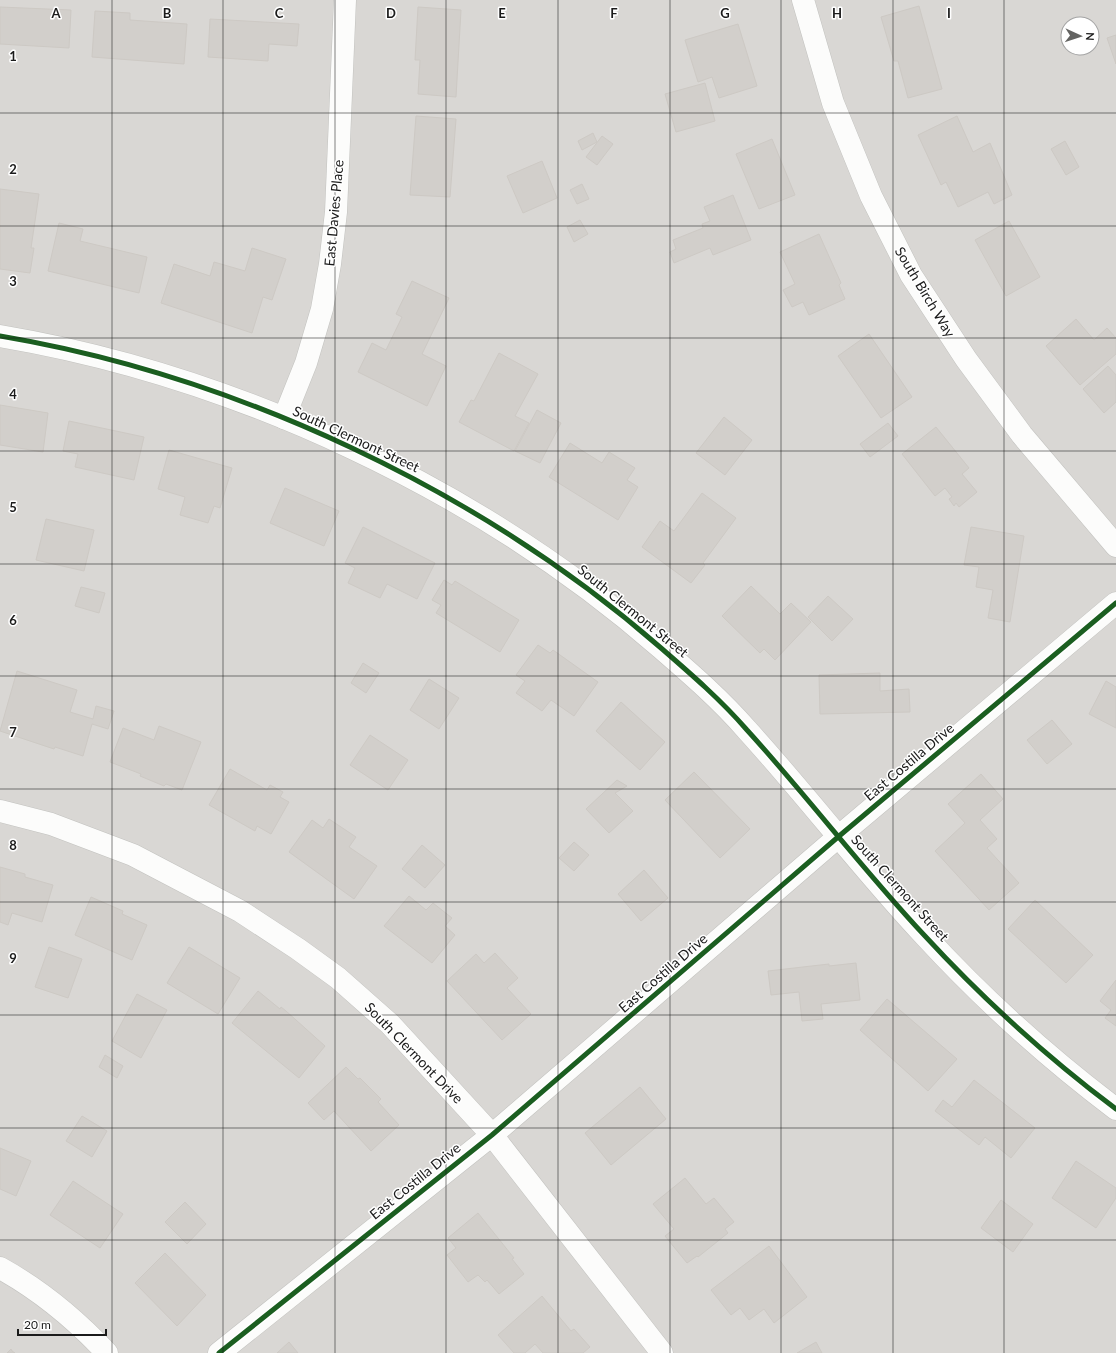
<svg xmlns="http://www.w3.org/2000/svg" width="1116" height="1353" font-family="Lato,sans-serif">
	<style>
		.residential { fill: #d9d7d4; fill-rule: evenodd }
		.building { fill: #d2cfcb; stroke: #cdc9c4 }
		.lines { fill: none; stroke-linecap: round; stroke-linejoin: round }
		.street-casing { stroke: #c2c2bf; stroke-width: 23 }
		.street { stroke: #fcfcfb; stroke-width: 22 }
		.cycleway-casing { stroke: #fff; stroke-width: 8 }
		.cycleway { stroke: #1b5e20; stroke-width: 5 }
		.grid { fill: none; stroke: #1b1b1b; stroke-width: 1; stroke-opacity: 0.55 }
		.labels { text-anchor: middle; stroke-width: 3; stroke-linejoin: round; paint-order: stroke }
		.street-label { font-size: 14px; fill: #1b1b1b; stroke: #fff }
		.grid-label { font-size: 13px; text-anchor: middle; font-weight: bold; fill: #1b1b1b; stroke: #fff; stroke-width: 3; stroke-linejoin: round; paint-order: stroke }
	</style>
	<rect width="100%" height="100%" fill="#eae8e2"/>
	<path class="residential" d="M0,0h1116v1353h-1116zM1068,24h24v24h-24z"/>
	<g class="building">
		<polygon points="919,6 942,89 908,98 898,61 894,61 881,17"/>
		<polygon points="0,7 71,10 69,48 0,44"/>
		<polygon points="418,7 461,10 456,97 418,94 420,60 415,60"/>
		<polygon points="95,11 130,13 130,20 187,24 184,64 92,57"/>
		<polygon points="210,19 299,24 297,46 269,44 268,61 208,57"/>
		<polygon points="738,24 757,86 719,98 712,77 698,82 685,40"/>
		<polygon points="1116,35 1116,64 1107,38"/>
		<polygon points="705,83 715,121 676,132 665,94"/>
		<polygon points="416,116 456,119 450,197 410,195"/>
		<polygon points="957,116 973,152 990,143 1012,195 994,204 988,192 958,207 946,182 941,185 918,135"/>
		<polygon points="593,133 597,142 582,150 578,141"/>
		<polygon points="602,136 613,144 597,165 586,157"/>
		<polygon points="772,139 795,195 759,209 736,154"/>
		<polygon points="1065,141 1079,167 1066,175 1051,149"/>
		<polygon points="542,161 557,198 523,213 507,176"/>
		<polygon points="582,184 589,199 577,204 570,190"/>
		<polygon points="0,189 39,194 31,248 34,248 30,273 0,269"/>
		<polygon points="733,195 751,240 713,255 710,248 674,263 670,252 676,249 673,240 703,228 702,224 710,221 704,207"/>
		<polygon points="580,220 588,234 574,242 567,227"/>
		<polygon points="1009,221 1040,277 1006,296 975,240"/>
		<polygon points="59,223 83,229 80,241 147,257 139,293 48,271"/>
		<polygon points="819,234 841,283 839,285 845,299 809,315 803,302 792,307 783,290 795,284 780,252"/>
		<polygon points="252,248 286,259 272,300 263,297 252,333 161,303 174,264 210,276 214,262 245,271"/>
		<polygon points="412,281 449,298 422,354 446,366 427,406 358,372 372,343 386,350 402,317 396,314"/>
		<polygon points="1076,319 1094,340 1107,328 1116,338 1116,354 1080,385 1046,346"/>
		<polygon points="869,334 912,397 881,418 838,356"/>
		<polygon points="499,353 538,374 515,416 529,423 514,451 459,422 471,400 474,401"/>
		<polygon points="1108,366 1116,375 1116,402 1104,413 1083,389"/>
		<polygon points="0,405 48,413 43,452 0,445"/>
		<polygon points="537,410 561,423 540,463 515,451"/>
		<polygon points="724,417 752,440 725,475 696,453"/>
		<polygon points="69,421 144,437 134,480 75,467 78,454 63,451"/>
		<polygon points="888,423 898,436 870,457 860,444"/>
		<polygon points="936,427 969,468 962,474 977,492 959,507 956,503 954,506 949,499 952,497 945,488 935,496 902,454"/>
		<polygon points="570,443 602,463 609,452 635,468 627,480 638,487 618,520 549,477"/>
		<polygon points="169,450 232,468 220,508 214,506 208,523 180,515 185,497 158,489"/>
		<polygon points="285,488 339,511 324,546 270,523"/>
		<polygon points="702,493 736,518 703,563 705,565 691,583 642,547 660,521 674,531"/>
		<polygon points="46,519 94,530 84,571 36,560"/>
		<polygon points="363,527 435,563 417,599 387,584 380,598 348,583 355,568 345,563"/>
		<polygon points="971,527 1024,536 1010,622 988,618 993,590 976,587 979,567 964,565"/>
		<polygon points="444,580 452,585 455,581 519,620 500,652 436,613 441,605 432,600"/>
		<polygon points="751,586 780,614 791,603 811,622 775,660 764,649 760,653 722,616"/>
		<polygon points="81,587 105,593 99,613 75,606"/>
		<polygon points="828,596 853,619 832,641 808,617"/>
		<polygon points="538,645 550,653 553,650 598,682 574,716 551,700 542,711 516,693 525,681 516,675"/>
		<polygon points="363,663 379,673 366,693 351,683"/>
		<polygon points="17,671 77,690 70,712 93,719 96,706 114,711 108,729 92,724 83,756 55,747 54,749 0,731"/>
		<polygon points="880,673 880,691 909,689 910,712 820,714 819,675"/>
		<polygon points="429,679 459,698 439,729 410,710"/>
		<polygon points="1106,681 1116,687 1116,728 1089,714"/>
		<polygon points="621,702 665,742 640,770 596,731"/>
		<polygon points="1052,720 1072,744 1047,764 1027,740"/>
		<polygon points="159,726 201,742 182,790 166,784 164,786 140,776 141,774 110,762 123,728 154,740"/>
		<polygon points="370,735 408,760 388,790 350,765"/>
		<polygon points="230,769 267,790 270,785 283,792 280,797 289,802 271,834 257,826 255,831 209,805"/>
		<polygon points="694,772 750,829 720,858 665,800"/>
		<polygon points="981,774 1003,799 980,820 997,839 987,848 1019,883 989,910 935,851 965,823 948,804"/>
		<polygon points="617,780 627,786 615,793 633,811 609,833 586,809"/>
		<polygon points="329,819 356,837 349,847 377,866 354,899 289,852 312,820 323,828"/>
		<polygon points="574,842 589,855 574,871 559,858"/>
		<polygon points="422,845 445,865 425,888 402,869"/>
		<polygon points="0,867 25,874 25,877 53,885 42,922 12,913 8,925 0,922"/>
		<polygon points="644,870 668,898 641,921 618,894"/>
		<polygon points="409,896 426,910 433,903 452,918 445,926 455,935 432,963 384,926"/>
		<polygon points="91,897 123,911 122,914 147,925 132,960 75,935"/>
		<polygon points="1035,900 1093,955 1066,983 1008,929"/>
		<polygon points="49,947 82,959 68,998 35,987"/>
		<polygon points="189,947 240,978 218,1014 167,983"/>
		<polygon points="495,953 518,978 507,988 531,1014 502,1040 447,981 476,954 484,963"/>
		<polygon points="856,963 860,1000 821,1004 823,1019 802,1021 799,992 771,995 768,971 829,964 829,966"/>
		<polygon points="1116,980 1116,1026 1105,1018 1111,1010 1100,1001"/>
		<polygon points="258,991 280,1009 281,1007 286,1011 325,1046 299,1078 232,1023"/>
		<polygon points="137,994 167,1010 141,1058 112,1041"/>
		<polygon points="887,999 957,1059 928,1091 860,1030"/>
		<polygon points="105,1055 123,1066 117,1078 99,1067"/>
		<polygon points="346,1067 358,1079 360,1078 381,1099 378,1102 399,1125 371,1151 334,1111 324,1120 308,1103"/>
		<polygon points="974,1080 1035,1128 1011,1158 985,1137 979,1145 935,1111 943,1100 952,1107"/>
		<polygon points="640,1087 666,1119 611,1165 585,1133"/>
		<polygon points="82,1116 107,1131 92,1157 66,1141"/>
		<polygon points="0,1148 31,1161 16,1196 0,1189"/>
		<polygon points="1076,1161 1116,1188 1116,1198 1096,1228 1052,1198"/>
		<polygon points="685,1178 706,1204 714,1198 734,1222 725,1229 728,1233 698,1257 697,1256 687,1263 665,1236 674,1229 653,1204"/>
		<polygon points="73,1181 123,1214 100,1248 50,1215"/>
		<polygon points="1001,1200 1033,1224 1013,1252 981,1228"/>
		<polygon points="185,1202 206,1224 187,1244 165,1222"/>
		<polygon points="478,1213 514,1258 512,1259 524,1274 499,1294 487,1280 485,1282 478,1275 468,1282 447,1255 456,1248 448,1238"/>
		<polygon points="769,1246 807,1297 774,1323 764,1309 749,1320 740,1308 731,1315 711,1290"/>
		<polygon points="165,1253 206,1295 177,1326 135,1283"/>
		<polygon points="542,1296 571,1331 574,1329 590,1347 583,1353 543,1353 535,1344 525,1353 514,1353 498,1335"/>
		<polygon points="289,1342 298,1353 277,1353"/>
		<polygon points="816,1342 822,1353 797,1353"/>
		<polygon points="11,1349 12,1351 15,1353 7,1353"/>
	</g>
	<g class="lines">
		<defs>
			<g id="street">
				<polyline points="803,0 833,103 871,196 911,275 966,359 1022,435 1116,546"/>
				<path d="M0,336c237,40 480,154 661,312 30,26 60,52 86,82 61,67 116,140 178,206 59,64 122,121 191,173"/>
				<polyline points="284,418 306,363 322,309 330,264 336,212 345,0"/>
				<polyline points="0,811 51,824 133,855 240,911 298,949 338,978 390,1024 492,1135 662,1353"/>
				<path d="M0,1268c40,22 76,52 107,85"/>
				<polyline points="219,1353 492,1135 838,837 1116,603"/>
			</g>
		</defs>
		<use href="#street" class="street-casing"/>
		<use href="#street" class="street"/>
		<defs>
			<g id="cycleway">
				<path d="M0,336c237,40 480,154 661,312 30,26 60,52 86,82 61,67 116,140 178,206 59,64 122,121 191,173"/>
				<polyline points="219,1353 492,1135 838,837 1116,603"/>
			</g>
		</defs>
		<use href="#cycleway" class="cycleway-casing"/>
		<use href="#cycleway" class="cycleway"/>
	</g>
	<path class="grid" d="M112,0v1353M223,0v1353M335,0v1353M446,0v1353M558,0v1353M670,0v1353M781,0v1353M893,0v1353M1004,0v1353M0,113h1116M0,226h1116M0,338h1116M0,451h1116M0,564h1116M0,676h1116M0,789h1116M0,902h1116M0,1015h1116M0,1128h1116M0,1240h1116"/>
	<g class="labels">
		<g class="street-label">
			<text transform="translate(334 213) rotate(-85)" y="5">East Davies Place</text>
			<text transform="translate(925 292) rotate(59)" y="5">South Birch Way</text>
			<text transform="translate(356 439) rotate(25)" y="5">South Clermont Street</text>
			<text transform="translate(633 611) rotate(39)" y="5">South Clermont Street</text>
			<text transform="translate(909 762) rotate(-40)" y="5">East Costilla Drive</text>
			<text transform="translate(900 888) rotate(48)" y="5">South Clermont Street</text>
			<text transform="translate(663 973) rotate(-41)" y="5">East Costilla Drive</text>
			<text transform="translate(414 1053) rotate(46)" y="5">South Clermont Drive</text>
			<text transform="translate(415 1181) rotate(-39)" y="5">East Costilla Drive</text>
		</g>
	</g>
	<g class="grid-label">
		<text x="56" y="18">A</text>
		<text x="167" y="18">B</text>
		<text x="279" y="18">C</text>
		<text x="391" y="18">D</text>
		<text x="502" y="18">E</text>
		<text x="614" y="18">F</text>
		<text x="725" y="18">G</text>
		<text x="837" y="18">H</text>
		<text x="949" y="18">I</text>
		<text x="13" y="61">1</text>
		<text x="13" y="174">2</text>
		<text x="13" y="286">3</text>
		<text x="13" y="399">4</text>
		<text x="13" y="512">5</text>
		<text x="13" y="625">6</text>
		<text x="13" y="737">7</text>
		<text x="13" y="850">8</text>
		<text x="13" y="963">9</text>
	</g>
	<g transform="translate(1080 36) rotate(93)"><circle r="19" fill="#ffffff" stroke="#a4a4a4"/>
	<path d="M0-3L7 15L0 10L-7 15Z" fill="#636361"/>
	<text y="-6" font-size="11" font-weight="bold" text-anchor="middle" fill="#1b1b1b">N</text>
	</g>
	<path d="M18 1329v6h88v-6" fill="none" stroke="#1b1b1b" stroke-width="2"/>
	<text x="24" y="1329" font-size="12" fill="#1b1b1b" stroke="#ffffff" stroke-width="3" paint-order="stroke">20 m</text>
</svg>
